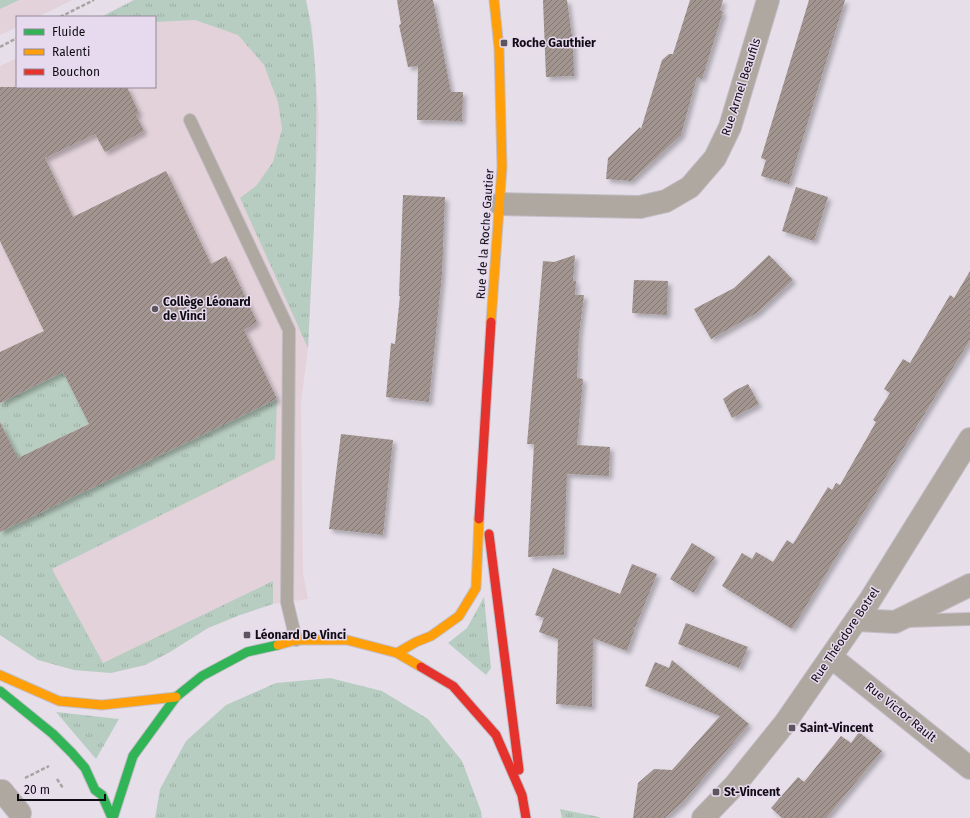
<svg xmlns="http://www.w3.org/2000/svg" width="970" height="818" font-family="'Fira Sans',sans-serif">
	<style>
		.education { fill: #e3d2da }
		.grass { fill: url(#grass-tufts) }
		.garden { fill: #b8cdc1 }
		.building { fill: url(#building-hatch); filter: url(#shadow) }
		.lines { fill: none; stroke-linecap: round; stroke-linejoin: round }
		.lane-casing { stroke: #c3bec7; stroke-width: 14 }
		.street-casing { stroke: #c3bec7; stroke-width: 24 }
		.fast-casing { stroke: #c3bec7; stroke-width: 11 }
		.slow-casing { stroke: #c3bec7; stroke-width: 11 }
		.jam-casing { stroke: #c3bec7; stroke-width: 11 }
		.path { stroke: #a9a3a2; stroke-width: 2.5; stroke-dasharray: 4 2; stroke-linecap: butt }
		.lane { stroke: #afa8a1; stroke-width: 12 }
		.street { stroke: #afa8a1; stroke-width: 22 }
		.fast { stroke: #30b455; stroke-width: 9 }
		.slow { stroke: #ff9f0a; stroke-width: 9 }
		.jam { stroke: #e5322d; stroke-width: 9 }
		.poi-dot { fill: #5b565e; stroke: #e7daef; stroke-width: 1.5 }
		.labels { text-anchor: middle; stroke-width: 3; stroke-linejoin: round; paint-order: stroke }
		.poi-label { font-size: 12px; font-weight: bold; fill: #100c13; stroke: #e7daef; text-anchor: start }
		.street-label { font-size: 12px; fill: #100c13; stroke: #e7daef }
	</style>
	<defs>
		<pattern id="grass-tufts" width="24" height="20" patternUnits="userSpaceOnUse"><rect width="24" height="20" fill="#b8cdc1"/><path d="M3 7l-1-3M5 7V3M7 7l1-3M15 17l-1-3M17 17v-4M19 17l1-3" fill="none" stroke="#9dafa5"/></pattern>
		<pattern id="building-hatch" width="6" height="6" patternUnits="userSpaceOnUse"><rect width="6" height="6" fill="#a2948f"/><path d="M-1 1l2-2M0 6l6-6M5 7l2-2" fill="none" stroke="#837774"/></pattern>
		<filter id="shadow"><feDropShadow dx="3.5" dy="3.5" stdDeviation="2" flood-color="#0004"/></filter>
	</defs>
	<rect width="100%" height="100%" fill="#e6dfea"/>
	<g class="education">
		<polygon points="0,0 72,0 38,17 17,17 17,27 0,35"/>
		<polygon points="134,0 306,0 312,26 319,119 308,348 301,403 303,574 308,599 273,604 240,615 208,628 170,652 145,665 111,673 74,670 38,660 0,635 0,66 17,58 17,87 155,87 155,17 101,17"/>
	</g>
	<g class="grass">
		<path d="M134,0h172c10,46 11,92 10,139 0,70 -5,139 -8,209l-68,-150 16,-12 17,-24 9,-33 -4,-27 -14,-37 -26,-30 -43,-15 -40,2v-5h-54z"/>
		<polygon points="63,372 89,424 18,458 0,422 0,403"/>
		<polygon points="277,399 275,459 52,569 103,663 273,581 273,604 240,615 208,628 170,652 145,665 111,673 74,670 38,660 0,635 0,532"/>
		<polygon points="484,597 491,668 486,675 448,643 467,628"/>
		<polygon points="330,678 382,691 428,719 462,761 481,811 482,818 155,818 160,789 186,741 226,705 276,683"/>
		<polygon points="56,712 119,719 96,759"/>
		<polygon points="560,809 599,817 600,818 562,818"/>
	</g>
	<polygon class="garden" points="0,0 19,0 0,9"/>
	<g class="building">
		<polygon points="397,0 433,0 451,92 463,92 462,121 417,120 418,66 408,67 399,25 401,24"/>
		<polygon points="543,0 567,0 573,44 574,76 546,77"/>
		<polygon points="690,0 723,0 720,10 723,12 713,44 702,79 697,77 681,135 631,181 606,179 608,158 640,127 641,129 662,60 669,54 673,54"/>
		<polygon points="809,0 845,0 789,184 761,176 766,160 761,158"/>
		<polygon points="0,87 127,87 139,113 136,115 144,131 105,152 95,134 45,158 73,217 166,171 211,264 226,256 257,322 244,330 277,399 0,532 0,422 18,458 89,424 63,372 0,403 0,352 44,331 0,241"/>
		<polygon points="796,187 828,197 814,241 782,231"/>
		<polygon points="403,195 445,197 442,274 429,402 386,397 391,343 395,344 400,296 399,296"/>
		<polygon points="575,255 573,281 576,281 575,295 584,295 579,335 577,378 583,379 577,445 610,447 609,476 567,474 564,555 528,557 534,444 527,444 543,261 554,262"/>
		<polygon points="769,255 793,280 757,313 711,339 694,309 734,288"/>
		<polygon points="970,271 970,340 792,629 722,586 742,553 752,559 756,552 773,562 787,540 793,544 828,487 832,490 836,483 840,485 876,422 873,420 890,393 884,389 903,359 910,363 950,295 954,298"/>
		<polygon points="634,280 668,281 667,315 632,313"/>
		<polygon points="748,384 759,404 732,418 723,399 734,391"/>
		<polygon points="341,434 393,440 383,535 329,529"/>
		<polygon points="692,543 715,557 694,593 670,579"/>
		<polygon points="632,564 657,574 635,628 631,627 635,629 627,651 593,638 592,707 556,704 558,639 539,632 544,618 535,615 553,568 620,594"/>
		<polygon points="686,623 748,647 739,668 678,644"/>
		<polygon points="672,660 749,724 683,802 665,818 633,818 638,783 654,769 672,770 720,716 645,686 655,662 669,668"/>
		<polygon points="859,732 882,751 826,818 782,818 771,808 798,777 804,782 841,736 851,743"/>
	</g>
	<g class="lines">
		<defs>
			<g id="lane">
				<polyline points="190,120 289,330 287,602 296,640"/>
				<polyline points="907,621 970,619"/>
			</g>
			<g id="street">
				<polyline points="500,204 640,207 666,201 690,187 715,158 730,127 768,0"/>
				<polyline points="857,620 895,622 970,585"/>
				<polyline points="831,657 970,768"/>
				<polyline points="0,791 2,791 20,813"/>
				<polyline points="703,818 735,785 785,723 870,600 970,439"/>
			</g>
			<g id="fast">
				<polyline points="0,691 53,734 72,753 85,768 95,790 102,795 112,818"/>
				<polyline points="113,818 133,756 176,697 202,676 247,652 278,645"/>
			</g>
			<g id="slow">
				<polyline points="491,322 502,167 499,48 494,0"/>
				<polyline points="278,645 296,640 347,640 397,653 421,667"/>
				<polyline points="397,653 416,642 431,636 459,616 476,588 479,519"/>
				<polyline points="0,675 59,701 102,705 176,697"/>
			</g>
			<g id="jam">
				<polyline points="479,519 491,322"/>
				<polyline points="489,534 519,770"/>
				<polyline points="421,667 453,686 496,735 522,795 526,818"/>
			</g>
		</defs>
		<use href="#lane" class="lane-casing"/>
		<use href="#street" class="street-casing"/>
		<use href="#fast" class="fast-casing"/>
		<use href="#slow" class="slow-casing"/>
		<use href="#jam" class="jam-casing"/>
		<g class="path">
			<polyline points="60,17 94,0"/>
			<polyline points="0,47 17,38"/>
			<polyline points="25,778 49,766"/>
			<polyline points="57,779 63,788"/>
		</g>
		<use href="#lane" class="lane"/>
		<use href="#street" class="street"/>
		<use href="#fast" class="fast"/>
		<use href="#slow" class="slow"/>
		<use href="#jam" class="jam"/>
	</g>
	<g class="poi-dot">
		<rect x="500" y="39" width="8" height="8" rx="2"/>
		<circle cx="155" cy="309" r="4"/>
		<rect x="243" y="631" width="8" height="8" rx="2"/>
		<rect x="788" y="724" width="8" height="8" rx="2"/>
		<rect x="712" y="788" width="8" height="8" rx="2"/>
	</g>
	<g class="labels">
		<g class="poi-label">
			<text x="512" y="47">Roche Gauthier</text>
			<text x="163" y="306">Collège Léonard<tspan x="163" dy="14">de Vinci</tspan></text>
			<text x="255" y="639">Léonard De Vinci</text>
			<text x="800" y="732">Saint-Vincent</text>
			<text x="724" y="796">St-Vincent</text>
		</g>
		<g class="street-label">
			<text transform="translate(741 87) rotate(-72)" y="4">Rue Armel Beaufils</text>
			<text transform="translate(485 234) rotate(-86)" y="4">Rue de la Roche Gautier</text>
			<text transform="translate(845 635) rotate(-56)" y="4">Rue Théodore Botrel</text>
			<text transform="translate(901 712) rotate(39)" y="4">Rue Victor Rault</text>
		</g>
	</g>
	<rect x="16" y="16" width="140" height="72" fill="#e7daef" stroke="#918897"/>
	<rect x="24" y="29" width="20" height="6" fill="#30b455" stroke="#918897"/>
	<text x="52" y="36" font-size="12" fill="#100c13">Fluide</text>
	<rect x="24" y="49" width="20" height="6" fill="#ff9f0a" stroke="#918897"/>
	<text x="52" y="56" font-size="12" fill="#100c13">Ralenti</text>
	<rect x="24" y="69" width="20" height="6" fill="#e5322d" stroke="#918897"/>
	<text x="52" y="76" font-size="12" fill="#100c13">Bouchon</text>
	<path d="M18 794v6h87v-6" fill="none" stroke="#100c13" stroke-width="2"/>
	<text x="24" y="794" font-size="12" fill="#100c13" stroke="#e7daef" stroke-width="3" paint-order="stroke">20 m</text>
</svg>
